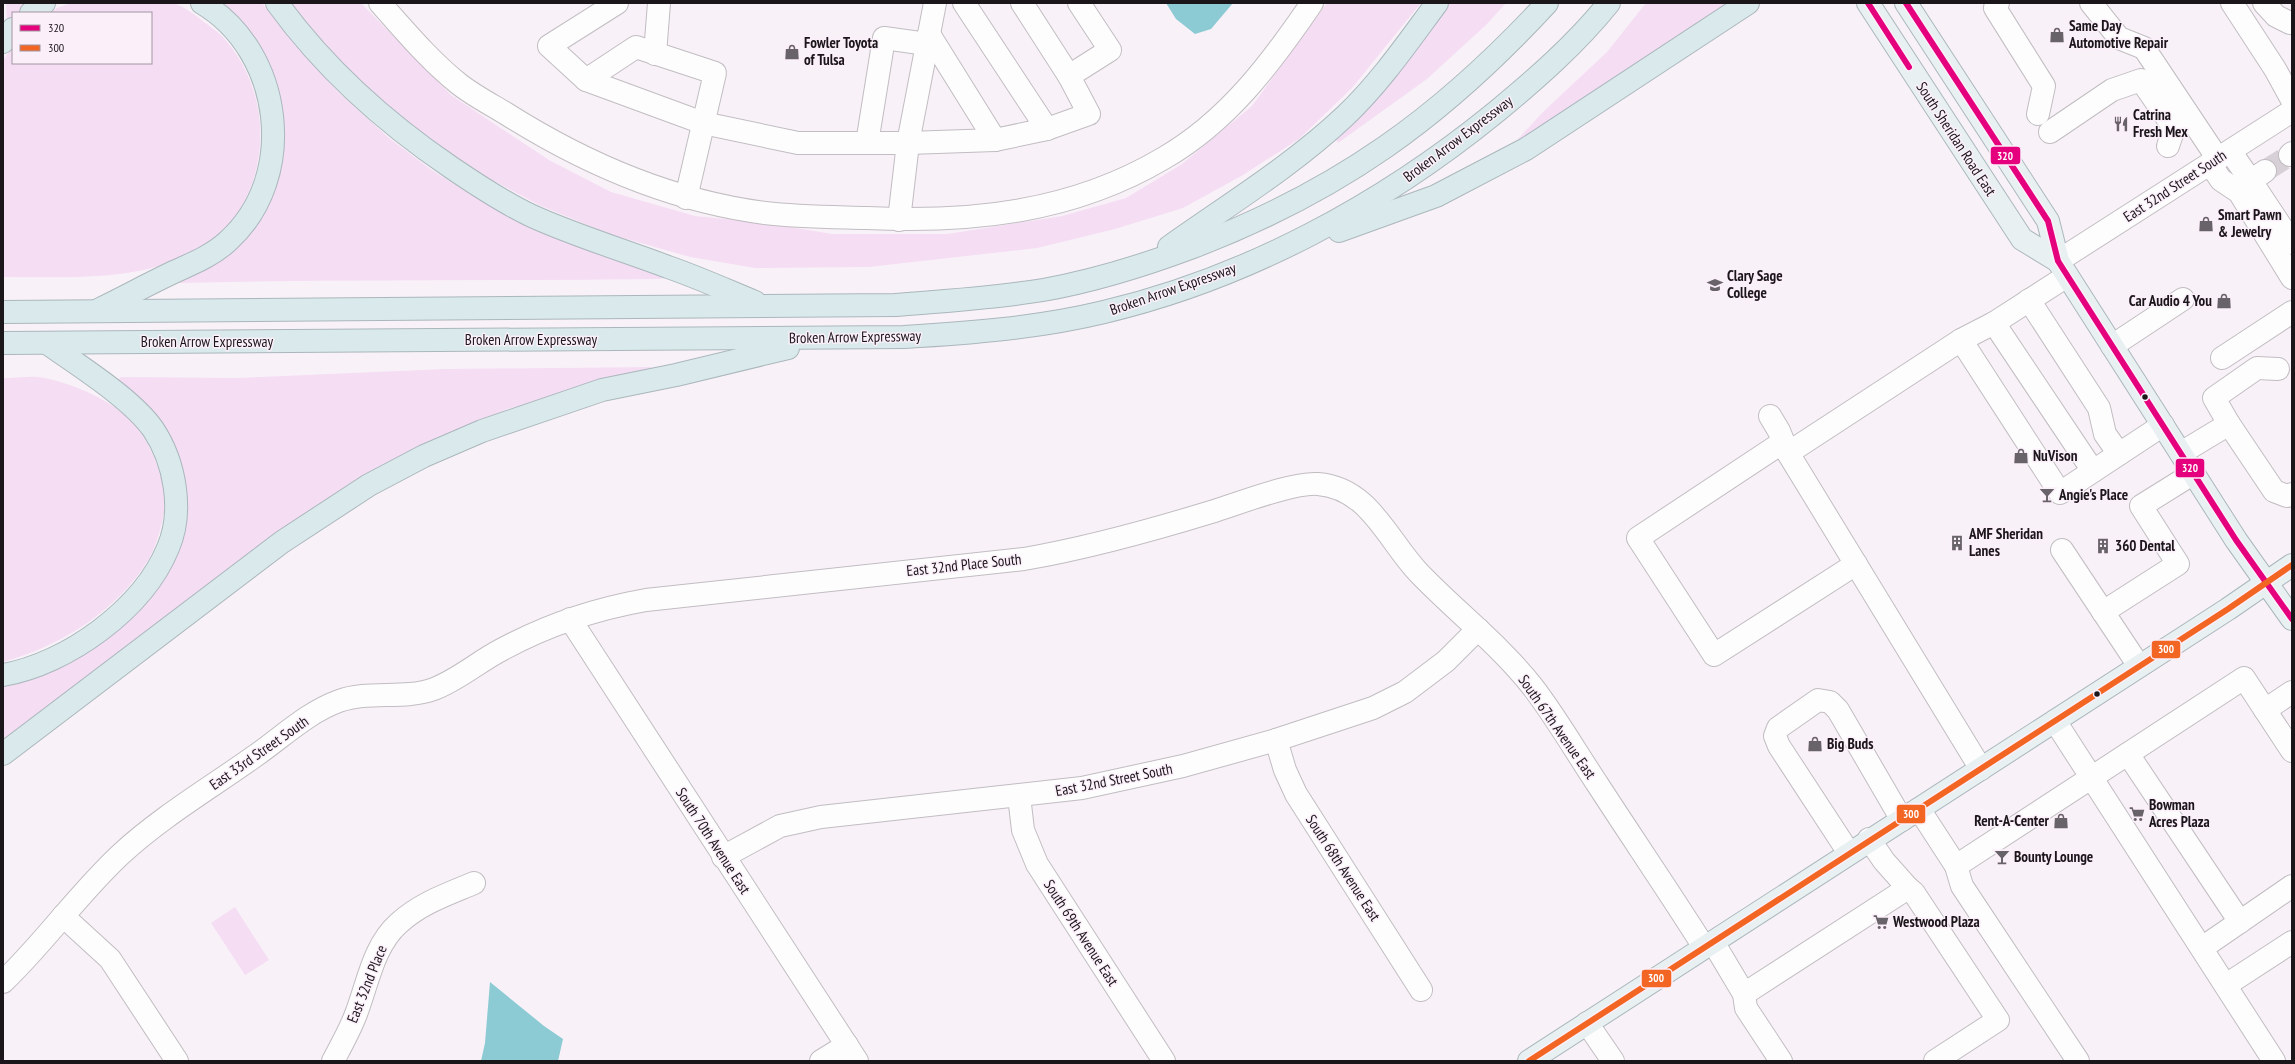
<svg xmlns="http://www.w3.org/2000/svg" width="2295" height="1064" font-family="'PT Sans Narrow',sans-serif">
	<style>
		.green { fill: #f5ddf4 }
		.water { fill: #8ccad4 }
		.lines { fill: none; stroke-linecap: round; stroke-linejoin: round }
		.minor-tunnel { stroke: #d7d1d7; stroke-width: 22; stroke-dasharray: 22 11; stroke-linecap: butt }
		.minor-casing { stroke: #c1bdc1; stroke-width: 24 }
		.major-casing { stroke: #aab7bc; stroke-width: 24 }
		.highway-casing { stroke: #aab7bc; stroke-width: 24 }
		.minor { stroke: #fefdfe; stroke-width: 22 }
		.major { stroke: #e9f0f2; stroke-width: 22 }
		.highway { stroke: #dae9eb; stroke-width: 22 }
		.bus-1-casing { stroke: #fbeffa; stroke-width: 9 }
		.bus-2-casing { stroke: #fbeffa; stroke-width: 9 }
		.bus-1 { stroke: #e5007d; stroke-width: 6 }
		.bus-2 { stroke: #f26522; stroke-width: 6 }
		.bus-dot { fill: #1a161a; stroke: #fbeffa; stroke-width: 1.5 }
		.labels { text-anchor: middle; stroke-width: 3; stroke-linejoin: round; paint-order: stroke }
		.poi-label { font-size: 15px; font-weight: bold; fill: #1a161a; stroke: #fbeffa; text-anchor: start }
		.street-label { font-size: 15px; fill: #1a161a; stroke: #fbeffa }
		.line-badge { stroke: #fbeffa; stroke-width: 1.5 }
		.badge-label { font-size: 11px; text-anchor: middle; font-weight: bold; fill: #fff }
	</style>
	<rect width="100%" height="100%" fill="#f8f2f8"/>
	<g class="green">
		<polygon points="6,3 32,3 18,13 13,13 13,16 7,20"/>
		<path d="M71,3h103c12,5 20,11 30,19 5,4 12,8 17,13 42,44 51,112 24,165 -10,21 -25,40 -46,51 -61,31 -130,26 -196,26v-217l10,-14v17h138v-50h-101l7,-5z"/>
		<path d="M221,3h41l31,39 45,50 51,46 44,33 65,40 167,64 -4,4c-161,2 -321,0 -482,4v-6l60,-34 43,-125 -2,-23 -27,-59 -16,-20z"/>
		<polygon points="289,3 361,3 451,95 549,160 611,192 695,216 767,223 832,234 947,234 1062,216 1126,198 1182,164 1252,106 1327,3 1421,3 1352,88 1299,139 1243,175 1183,208 1115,229 1037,248 869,267 755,268 690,257 609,234 539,205 468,167 385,107 348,72"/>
		<polygon points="1445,3 1506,3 1487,24 1427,79 1338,143 1334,136"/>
		<polygon points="1646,3 1735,3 1524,141 1518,139 1544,111 1607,52"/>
		<polygon points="651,367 650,373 507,409 408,455 3,745 3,684 116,626 186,494 118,384 120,377 237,378 445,369"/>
		<path d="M3,378c13,0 30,-3 42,0 27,6 59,19 80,37 21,18 36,53 40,80 2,15 -8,49 -15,62 -31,53 -89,89 -147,105z"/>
		<polygon points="235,907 269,960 245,975 211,923"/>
	</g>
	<g class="water">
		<polygon points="1166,3 1233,3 1211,29 1195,34 1176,19"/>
		<polygon points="490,982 544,1026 563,1039 558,1061 481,1061 485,1043"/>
	</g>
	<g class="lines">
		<polyline class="minor-tunnel" points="2265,171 2290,155"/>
		<defs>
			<g id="minor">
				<path d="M380,3c25,28 50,58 79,81 14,11 31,20 46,29 79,50 166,88 260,100 33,4 68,4 102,5 105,5 206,-6 297,-60 64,-37 107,-95 148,-155"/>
				<polyline points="617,3 549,46 586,80 703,123 798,143 908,143 995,140 1047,129 1089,114 1069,76 1110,50 1079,3"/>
				<polyline points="964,3 1047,129"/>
				<polyline points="1022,3 1069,76"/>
				<polyline points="1998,3 1995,8 2044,86 2038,114"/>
				<polyline points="2091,3 2119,38 2144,48 2218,159"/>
				<polyline points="2232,3 2275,69 2292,100"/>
				<polyline points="2264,3 2276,16 2290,23"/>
				<polyline points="929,34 995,140"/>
				<polyline points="655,54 659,3"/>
				<polyline points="586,80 636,47 715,73 686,198"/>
				<polyline points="2050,132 2112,90 2141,80 2174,128 2168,146"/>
				<polyline points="867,143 884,38 927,44"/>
				<polyline points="2230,151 2251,181 2265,171"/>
				<polyline points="2290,155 2292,153"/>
				<polyline points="2210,164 2221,180 2239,192 2292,278"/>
				<polyline points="2251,181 2292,243"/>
				<polyline points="899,220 908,143 935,3"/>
				<polyline points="2058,261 2292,111"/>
				<polyline points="2029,300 2099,408 2105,434 2119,454"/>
				<polyline points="1994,323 2093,471"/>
				<polyline points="1961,340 2060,493 2163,425"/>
				<polyline points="2112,346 2183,299"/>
				<polyline points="2222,358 2292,312"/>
				<polyline points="1770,416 1779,431 1788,453 1981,769"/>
				<polyline points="2229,424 2214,398 2257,368 2278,369"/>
				<polyline points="1783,442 1638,538 1714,655 1856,564"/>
				<polyline points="1788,453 1961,340 1994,323 2067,276"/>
				<polyline points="2181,453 2229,424 2274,491 2287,496 2292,494"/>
				<polyline points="2062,550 2139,666"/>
				<polyline points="2103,612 2178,564 2141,506 2194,473"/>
				<polyline points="570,619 857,1061"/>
				<polyline points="2265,710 2292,692"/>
				<polyline points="2055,721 2274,1061"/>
				<polyline points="1276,740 1285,770 1296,794 1421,990"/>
				<polyline points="2128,754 2240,922"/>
				<polyline points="1019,796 1023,830 1037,864 1164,1061"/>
				<polyline points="1919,809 1956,866 1962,886 2078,1061"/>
				<polyline points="1849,853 1779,746 1775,736 1778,728 1818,700 1830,702 1838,710 1902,820"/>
				<polyline points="723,857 780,826 821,817 1082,788 1183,766 1276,740 1373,708 1405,692 1446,661 1478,629"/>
				<polyline points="1956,866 2244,678 2292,751"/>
				<polyline points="1908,888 1914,893 1998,1020 1935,1061"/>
				<polyline points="63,916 110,959 177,1061"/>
				<polyline points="1713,942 1744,994 1908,888 1884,861 1869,839"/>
				<polyline points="2202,948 2292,886"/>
				<path d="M3,982c42,-40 75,-88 118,-128 40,-37 89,-66 134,-98 26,-18 53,-44 84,-55 30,-11 64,-1 95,-12 24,-9 44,-27 67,-39 46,-25 94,-41 145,-50l378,-41c64,-11 125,-28 187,-47 26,-8 82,-30 107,-28 51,4 69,55 100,88 37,39 80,71 114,114 24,31 44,66 66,99 35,54 72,108 106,162"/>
				<polyline points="2226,985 2292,942"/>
				<polyline points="1744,994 1746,1008 1781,1061"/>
				<polyline points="1587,1023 1613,1061"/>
				<path d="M333,1061c8,-15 17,-31 23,-47 12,-31 17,-68 43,-91 22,-20 49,-29 75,-40"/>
				<polyline points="821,1061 847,1045"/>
			</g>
			<g id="major">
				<polyline points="1868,3 2022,239 2058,261"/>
				<polyline points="1906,3 2048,221 2058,261 2236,540 2292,619"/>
				<polyline points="1529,1061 2228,609 2292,565"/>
			</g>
			<g id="highway">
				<path d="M277,3c48,66 107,119 175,165 25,17 52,35 80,48 44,20 91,34 136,51 29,10 58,23 87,35"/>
				<polyline points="31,13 44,3"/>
				<polyline points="3,42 13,29"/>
				<polyline points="1339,231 1436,196 1526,149 1748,3"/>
				<path d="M1169,247c59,-42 123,-81 176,-131 35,-33 63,-74 92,-113"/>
				<path d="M100,309c25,-12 50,-26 76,-38 18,-8 37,-16 52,-30 71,-64 55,-190 -26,-238"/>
				<path d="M3,312l892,-7c50,-4 99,-7 148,-15 51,-9 102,-25 150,-43 146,-56 248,-129 354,-244"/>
				<path d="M3,343l901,-6c66,-4 134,-9 200,-25 143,-34 278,-107 392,-200 40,-33 80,-68 113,-109"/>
				<path d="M3,675c64,-11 140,-66 165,-127 16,-37 7,-86 -15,-119 -22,-31 -74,-63 -106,-86"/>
				<polyline points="3,754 282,542 369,485 424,456 482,431 602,390 676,375 788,348"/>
			</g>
		</defs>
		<use href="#minor" class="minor-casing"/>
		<use href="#major" class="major-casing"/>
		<use href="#highway" class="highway-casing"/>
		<use href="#minor" class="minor"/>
		<use href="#major" class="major"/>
		<use href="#highway" class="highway"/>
		<defs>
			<g id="bus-1">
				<polyline points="1868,3 1909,67"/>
				<polyline points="1906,3 2048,221 2058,261 2236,540 2292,619"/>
			</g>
			<polyline id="bus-2" points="1529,1061 2228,609 2292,565"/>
		</defs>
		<use href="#bus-1" class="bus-1-casing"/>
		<use href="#bus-2" class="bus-2-casing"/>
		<use href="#bus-1" class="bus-1"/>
		<use href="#bus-2" class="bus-2"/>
	</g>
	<defs>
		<symbol id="shop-bare" viewBox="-9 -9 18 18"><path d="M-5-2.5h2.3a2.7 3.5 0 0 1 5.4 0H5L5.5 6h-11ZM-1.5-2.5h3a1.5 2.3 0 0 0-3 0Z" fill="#686368" stroke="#fbeffa" stroke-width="2.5" paint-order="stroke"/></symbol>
		<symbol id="restaurant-bare" viewBox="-9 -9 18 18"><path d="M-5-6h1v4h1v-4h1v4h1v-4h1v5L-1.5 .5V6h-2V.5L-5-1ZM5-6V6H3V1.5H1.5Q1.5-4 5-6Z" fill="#686368" stroke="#fbeffa" stroke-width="2.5" paint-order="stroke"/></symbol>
		<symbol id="university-bare" viewBox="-9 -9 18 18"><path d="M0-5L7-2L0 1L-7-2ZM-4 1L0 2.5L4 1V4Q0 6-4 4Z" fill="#686368" stroke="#fbeffa" stroke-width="2.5" paint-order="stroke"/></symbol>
		<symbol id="bar-bare" viewBox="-9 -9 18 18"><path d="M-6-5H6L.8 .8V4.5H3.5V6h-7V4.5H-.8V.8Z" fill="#686368" stroke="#fbeffa" stroke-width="2.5" paint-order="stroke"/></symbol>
		<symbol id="building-bare" viewBox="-9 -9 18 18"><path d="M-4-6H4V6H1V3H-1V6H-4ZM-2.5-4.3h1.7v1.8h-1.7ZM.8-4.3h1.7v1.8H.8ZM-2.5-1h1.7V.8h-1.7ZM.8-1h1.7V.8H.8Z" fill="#686368" stroke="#fbeffa" stroke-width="2.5" paint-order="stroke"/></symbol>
		<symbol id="supermarket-bare" viewBox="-9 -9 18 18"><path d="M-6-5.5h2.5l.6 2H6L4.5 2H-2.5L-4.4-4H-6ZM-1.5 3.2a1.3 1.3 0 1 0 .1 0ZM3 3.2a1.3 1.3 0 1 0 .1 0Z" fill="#686368" stroke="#fbeffa" stroke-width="2.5" paint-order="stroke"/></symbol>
	</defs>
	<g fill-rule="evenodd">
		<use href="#shop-bare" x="2046" y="24" width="22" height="22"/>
		<use href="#shop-bare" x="781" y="41" width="22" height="22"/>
		<use href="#restaurant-bare" x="2110" y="113" width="22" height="22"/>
		<use href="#shop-bare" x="2195" y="213" width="22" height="22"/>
		<use href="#university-bare" x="1704" y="274" width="22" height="22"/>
		<use href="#shop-bare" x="2213" y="290" width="22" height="22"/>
		<use href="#shop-bare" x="2010" y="445" width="22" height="22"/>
		<use href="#bar-bare" x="2036" y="484" width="22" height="22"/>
		<use href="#building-bare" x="1946" y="532" width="22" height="22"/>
		<use href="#building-bare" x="2092" y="535" width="22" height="22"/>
		<use href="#shop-bare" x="1804" y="733" width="22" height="22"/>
		<use href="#supermarket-bare" x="2126" y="803" width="22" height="22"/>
		<use href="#shop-bare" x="2050" y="810" width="22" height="22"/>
		<use href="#bar-bare" x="1991" y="846" width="22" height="22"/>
		<use href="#supermarket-bare" x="1870" y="911" width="22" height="22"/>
	</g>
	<g class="bus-dot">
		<circle cx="2145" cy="397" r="3.5"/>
		<circle cx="2097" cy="694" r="3.5"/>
	</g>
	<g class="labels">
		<g class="poi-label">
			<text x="2069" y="31">Same Day<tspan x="2069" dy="17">Automotive Repair</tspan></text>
			<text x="804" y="48">Fowler Toyota<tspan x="804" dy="17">of Tulsa</tspan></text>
			<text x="2133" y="120">Catrina<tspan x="2133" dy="17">Fresh Mex</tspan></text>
			<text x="2218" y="220">Smart Pawn<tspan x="2218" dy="17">&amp; Jewelry</tspan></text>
			<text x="1727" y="281">Clary Sage<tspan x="1727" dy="17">College</tspan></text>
			<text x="2212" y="306" text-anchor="end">Car Audio 4 You</text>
			<text x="2033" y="461">NuVison</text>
			<text x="2059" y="500">Angie's Place</text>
			<text x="1969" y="539">AMF Sheridan<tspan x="1969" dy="17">Lanes</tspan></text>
			<text x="2115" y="551">360 Dental</text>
			<text x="1827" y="749">Big Buds</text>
			<text x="2149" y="810">Bowman<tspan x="2149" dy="17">Acres Plaza</tspan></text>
			<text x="2049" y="826" text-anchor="end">Rent-A-Center</text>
			<text x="2014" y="862">Bounty Lounge</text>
			<text x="1893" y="927">Westwood Plaza</text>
		</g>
		<g class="street-label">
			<text transform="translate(1458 139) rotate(-37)" y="5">Broken Arrow Expressway</text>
			<text transform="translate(1956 139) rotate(57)" y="5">South Sheridan Road East</text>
			<text transform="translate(2175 186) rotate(-33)" y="5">East 32nd Street South</text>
			<text transform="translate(1173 289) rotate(-19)" y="5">Broken Arrow Expressway</text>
			<text transform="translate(855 337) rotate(-1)" y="5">Broken Arrow Expressway</text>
			<text x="531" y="345">Broken Arrow Expressway</text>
			<text x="207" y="347">Broken Arrow Expressway</text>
			<text transform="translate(964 565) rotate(-6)" y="5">East 32nd Place South</text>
			<text transform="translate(1557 727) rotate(55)" y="5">South 67th Avenue East</text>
			<text transform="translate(259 753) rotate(-35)" y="5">East 33rd Street South</text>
			<text transform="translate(1114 780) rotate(-11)" y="5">East 32nd Street South</text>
			<text transform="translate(713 841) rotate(57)" y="5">South 70th Avenue East</text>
			<text transform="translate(1343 868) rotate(57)" y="5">South 68th Avenue East</text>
			<text transform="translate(1081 933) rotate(57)" y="5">South 69th Avenue East</text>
			<text transform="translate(367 984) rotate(-68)" y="5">East 32nd Place</text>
		</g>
	</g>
	<g class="line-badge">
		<rect x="1990" y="146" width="31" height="19" rx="4" fill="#e5007d"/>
		<rect x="2175" y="458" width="30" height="20" rx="4" fill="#e5007d"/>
		<rect x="2151" y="640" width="30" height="19" rx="4" fill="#f26522"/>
		<rect x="1896" y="804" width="30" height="20" rx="4" fill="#f26522"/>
		<rect x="1641" y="969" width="31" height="19" rx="4" fill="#f26522"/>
	</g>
	<g class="badge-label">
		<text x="2005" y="160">320</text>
		<text x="2190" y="472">320</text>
		<text x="2166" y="653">300</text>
		<text x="1911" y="818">300</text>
		<text x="1656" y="982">300</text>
	</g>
	<rect width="2295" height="1064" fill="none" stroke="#1a161a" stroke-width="8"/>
	<rect x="12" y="12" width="140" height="52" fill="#fbeffa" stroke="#a198a0"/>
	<rect x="20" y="25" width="20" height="6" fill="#e5007d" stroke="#a198a0"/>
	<text x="48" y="32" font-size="12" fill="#1a161a">320</text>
	<rect x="20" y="45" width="20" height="6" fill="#f26522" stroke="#a198a0"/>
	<text x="48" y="52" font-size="12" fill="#1a161a">300</text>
</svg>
